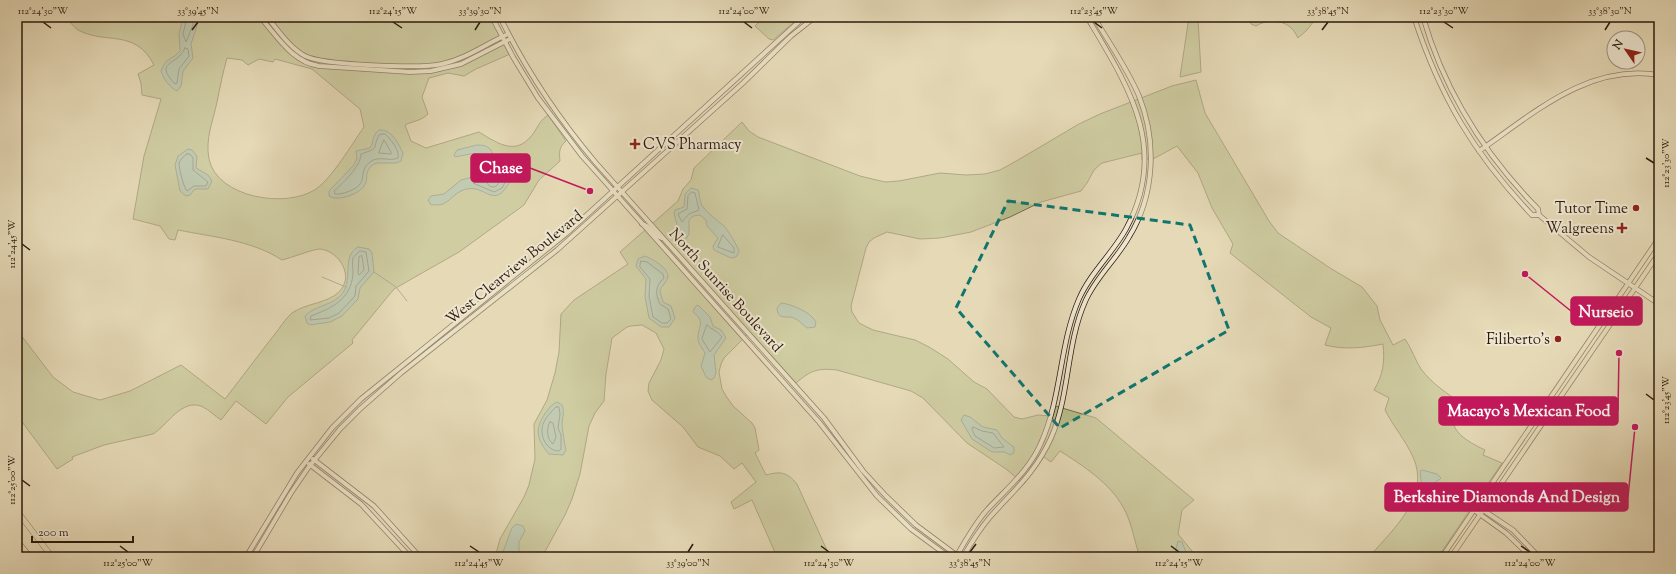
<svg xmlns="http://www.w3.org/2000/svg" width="1676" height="574" font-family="'Sorts Mill Goudy',serif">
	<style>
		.green { fill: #b7be8c; stroke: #726c4c; fill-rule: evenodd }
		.water { fill: #96baae; stroke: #6c7a6d }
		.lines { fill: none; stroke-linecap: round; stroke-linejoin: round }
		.shore { stroke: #626a5d; stroke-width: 1 }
		.stream { stroke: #6c7a6d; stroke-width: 1 }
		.secondary-casing { stroke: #2d1a0c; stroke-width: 5.5 }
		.primary-casing { stroke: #2d1a0c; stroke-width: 5.5 }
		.highway-casing { stroke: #2d1a0c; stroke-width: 6 }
		.secondary { stroke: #eee6d0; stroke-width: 4 }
		.primary { stroke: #e5d9b7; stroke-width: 4 }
		.highway { stroke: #e5d9b7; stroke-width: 5 }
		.marked { fill: none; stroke: #0f766e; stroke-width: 3; stroke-dasharray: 8 5; stroke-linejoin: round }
		.ticks { fill: none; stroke: #2d1a0c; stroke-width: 1.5 }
		.poi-dot { fill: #8f2418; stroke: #eee6d0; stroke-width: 1.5 }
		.labels { text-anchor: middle; stroke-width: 4; stroke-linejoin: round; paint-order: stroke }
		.poi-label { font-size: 15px; fill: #2d1a0c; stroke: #eee6d0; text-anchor: end }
		.street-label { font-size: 15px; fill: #2d1a0c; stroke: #eee6d0 }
		.leader { fill: none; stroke: #c2185b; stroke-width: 1.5 }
		.callout-dot { fill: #c2185b; stroke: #eee6d0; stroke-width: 1.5 }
		.callout { fill: #c2185b; stroke: #c2185b; stroke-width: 1.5 }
		.callout-label { font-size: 16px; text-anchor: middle; font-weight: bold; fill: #fff }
		.neatline { fill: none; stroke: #2d1a0c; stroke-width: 1.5 }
		.ticks-label { font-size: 10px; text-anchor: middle; fill: #2d1a0c }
	</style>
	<rect width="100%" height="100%" fill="#e5d9b7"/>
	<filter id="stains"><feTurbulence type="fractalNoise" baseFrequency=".005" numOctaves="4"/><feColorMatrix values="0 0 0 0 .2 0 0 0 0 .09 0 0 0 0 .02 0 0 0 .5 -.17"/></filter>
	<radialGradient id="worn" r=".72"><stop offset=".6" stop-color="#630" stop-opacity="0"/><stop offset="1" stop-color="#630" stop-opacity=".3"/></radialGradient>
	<g class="green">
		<path d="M65,17h426l19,37 -34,15 -12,7 -16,-3 -19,5 -7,19 6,17c-7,7 -15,7 -23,11l6,16 15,7 53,-16c21,13 39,25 56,-1 4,-7 6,-11 13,-16l18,26c-7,6 -7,11 -6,20l-21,19 -15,25 -65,47 -65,37 -42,51 1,3 -65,54 -22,27 -30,-23 -15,19c-6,-4 -12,-10 -18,-13 -21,-10 -36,19 -50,27l-49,11 -32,12 1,2 -16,10 -40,-54v-85l36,47 20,15 27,8 30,-9 51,-26 44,34c15,-20 31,-40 46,-60 7,-8 13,-19 21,-26 14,-10 34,-9 47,-21 16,-16 0,-41 -19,-43 -7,0 -29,9 -38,11 -31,-20 -69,-23 -104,-30l-3,10 -6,-1 -9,-13 -27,-7 11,-63 17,-57 -19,-4 -1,-12 -3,-9 16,-9c-19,-37 -48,-20 -76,-35 -4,-3 -9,-9 -13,-13zM227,58l15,2 6,5 11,-6 14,3 2,-3 37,10 48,40 4,18c-12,17 -32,51 -48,62 -29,20 -99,9 -107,-30 -4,-20 4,-38 8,-57 3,-15 6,-30 10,-44z"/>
		<polygon points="764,17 800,17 773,40 769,39 755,26"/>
		<polygon points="1189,17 1200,17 1198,19 1201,72 1180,77"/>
		<path d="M1247,17h70l-10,13 -9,8c-2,-4 -5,-9 -8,-11 -9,-8 -25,-7 -34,-1l-5,-2z"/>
		<path d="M1196,80l9,33 64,108 9,12 52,35 32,19 15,19 3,14 13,25 12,-6c7,10 10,21 16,30 11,15 26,24 41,35 -23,22 4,37 23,46l-2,5 19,8 -64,94h-69c23,-27 62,-60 44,-100 -7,-16 -20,-31 -28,-47l4,-12 -15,-8c9,-15 11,-28 9,-46 -21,4 -38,6 -58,1l6,-17 -20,-11 -81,-64 3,-9 -21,-36 -14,-35 -21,-27 -22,12 -13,2v-7l-40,10 -8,7 -7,13 -6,8 -40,11 -31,15 -39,15 -31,6 -20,1 -33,-7 -13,6 -5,4 -3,6 -15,58 1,6 7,11 14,7 42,10 14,7 19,12 26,23 13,7 27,28 8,2 16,-4 12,1 2,-11 44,13 98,82 -12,10 -4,24 19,23h-57c-6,-16 -8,-35 -17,-50 -13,-24 -41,-42 -63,-56l-9,11 -7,-5 -20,27 -18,-15 -39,-26 -44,-45 -12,-7 -74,-21c-19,-2 -26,0 -41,13l-46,-51 -26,26 -3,6 -2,8 3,17 4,7 7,10 19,17 3,5 4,22 -4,3 11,22c15,-4 21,-3 31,9l33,73h-53l-25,-57 -18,9 -3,-7 25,-20 -14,-19 -8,6 -14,-13 -22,-9 -15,-20 -31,-27 -4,-9 1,-8 12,-23 3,-11 -8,-16 -14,-8 -11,1 -4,1 -15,11 -6,36 -2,27 -9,12 -6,13 -9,48 -8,25 -7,16 -23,42h-47l5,-18 24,-42 5,-12 6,-26 -1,-35 13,-24 8,-27 4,-21 2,-38 13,-14 54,-36 -8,-12 58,-51 5,-12 8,-9 3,-12 48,-46 7,9 9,6 102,39 25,6 14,-1 41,-8 26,2 19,-1 15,-4 18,-10 61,-36 21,-10 72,-28z"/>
	</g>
	<g class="water">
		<path d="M183,17h13l1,9 -6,18 2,14 -10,13 -2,15 -4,5c-7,-3 -14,-13 -16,-20 5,-14 11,-11 19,-20l-1,-17z"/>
		<path d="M379,130c13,-1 19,13 24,23l-2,8 -5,2h-20c-14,8 -6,14 -12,23 -5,8 -26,16 -35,10v-5l25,-26 3,-7 -1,-7 14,-3c4,-6 2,-13 9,-18z"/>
		<path d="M477,145c22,0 12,15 23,23 4,3 8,2 12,6 1,5 -1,6 -4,11 -16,25 -23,-3 -45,5 -8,3 -13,11 -20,14 -4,2 -9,0 -12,1l-3,-5 3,-4 13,-2 17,-14 12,-3 11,-7 1,-8 -7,-8h-8l-15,3 -1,-2 3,-5z"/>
		<polygon points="188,149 192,150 197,156 196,168 208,175 212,181 208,189 195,189 190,195 186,196 180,191 175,165 178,156"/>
		<path d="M691,188l7,2c2,5 1,12 5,17 6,8 14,13 21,19 3,3 15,22 15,26l-3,5 -5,1 -17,-8 -1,-4 5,-8 -11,-12 -1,-6 -6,-5 -7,1 -4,4v14l-3,5 -3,1 -5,-4 -1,-12 -3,-10 1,-4 9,-3 1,-13z"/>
		<path d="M358,247l11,2 3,4 2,19 -14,16 -2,11 -16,17 -12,6 -20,3 -3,-2 -2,-7c11,-12 32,-10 40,-27 6,-14 -2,-34 13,-42z"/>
		<path d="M645,256c7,3 24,12 23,21 -1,5 -7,9 -8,14l3,11 8,4 4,12 -6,9h-8l-12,-9 -4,-22 1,-17 -10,-13 2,-7z"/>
		<path d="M781,303c10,1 30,9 35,19l-1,5 -8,1c-4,-3 -8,-8 -13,-10 -8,-3 -16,3 -17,-10z"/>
		<path d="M698,305l12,12 3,9 8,4 5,8 -12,17 2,18 -2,5 -3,2 -5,-3 -5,-11 4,-13c-2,-4 -7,-9 -7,-15 0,-12 8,-16 -5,-26l2,-5z"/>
		<path d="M557,402l5,3c3,7 0,13 0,20 0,1 3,23 4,25l-3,5 -14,-1c-14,-16 -14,-27 -2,-43 3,-4 5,-7 10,-9z"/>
		<polygon points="964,415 970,417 983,427 997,430 1002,438 1014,447 1014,453 1010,455 1005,452 992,452 972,439 961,420"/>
		<path d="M1422,470l15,4 4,4c-1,2 -16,10 -19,11l-2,-18z"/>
		<polygon points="516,524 523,526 525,531 519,542 519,557 501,557 512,528"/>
		<polygon points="1178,541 1182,542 1188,557 1174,557"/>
	</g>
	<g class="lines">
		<g class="shore">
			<polyline points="187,17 183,34 186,42 193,25 193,17"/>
			<path d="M185,48l3,1 1,7 -10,13 -2,14 -2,1c-22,-24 2,-17 10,-36z"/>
			<path d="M385,134c6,5 15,17 13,24 -9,4 -19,-3 -28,4 -10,7 -5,16 -10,22 -4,6 -19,11 -25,10l-1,-3c9,-8 27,-25 27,-37 20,-7 10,-3 18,-19z"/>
			<polygon points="384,140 391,152 391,154 379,153"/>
			<path d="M187,154h3l3,4v12l15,12 -2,4h-12l-7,5c-3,-2 -8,-23 -8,-27 1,-5 4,-7 8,-10z"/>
			<polygon points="491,162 497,171 508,177 502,188 494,192 473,183 487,173"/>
			<circle cx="493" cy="181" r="6"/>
			<polygon points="692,192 695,193 699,210 689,214 682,222 678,214 687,209 688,196"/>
			<polygon points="723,235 734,248 734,253 718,247"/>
			<path d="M360,251l6,1 3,19 -13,15 -1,10 -16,17 -10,5 -19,2 1,-4c21,-8 40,-17 42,-42 0,-6 -1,-11 0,-16z"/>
			<polygon points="362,256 364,270 359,275 358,273 359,257"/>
			<path d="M641,261l6,1 16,12 1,4c-9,8 -9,16 -4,26l8,5 3,10 -4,4h-5l-9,-6 -4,-21 1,-17 -10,-12z"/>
			<path d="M707,325c5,5 11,6 15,12l-12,15 -8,-13z"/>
			<path d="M556,407h3l1,7 -2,14 3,7v14l-2,2c-13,0 -21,-17 -15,-29 2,-5 8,-11 12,-15z"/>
			<path d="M550,422l3,1 3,14 -3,7c-6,-4 -7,-16 -3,-22z"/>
			<polygon points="973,427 982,431 993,433 1004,447 994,448 975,436 972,429"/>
		</g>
		<g class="stream">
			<polyline points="374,272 396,287 407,301"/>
			<polyline points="322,277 346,287"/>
			<polyline points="1639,304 1642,301"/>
		</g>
		<defs>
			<g id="secondary">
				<path d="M260,17c17,19 32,45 59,49l91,6 21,-1 30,-7 47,-24"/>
				<path d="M267,17c11,13 23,31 38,39 17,9 116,13 137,8 23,-5 42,-19 64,-29"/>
				<polyline points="492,17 513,57 538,98 582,156 819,422 877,496 911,529 949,557"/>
				<path d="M500,17c26,53 58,101 96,146l228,255 39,53 23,25 30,29 43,32"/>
				<path d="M1414,17c26,80 60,137 118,198h7l50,42 70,47"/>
				<path d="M1423,17c21,73 62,138 115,192l1,6"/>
				<path d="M1479,151c54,-37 109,-88 180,-76"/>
				<path d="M642,224c9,2 12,12 20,14"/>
				<polyline points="313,459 374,506 420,557"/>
				<polyline points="309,464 361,504 410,557"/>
				<polyline points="1477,506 1513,530 1539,557"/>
				<polyline points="1474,510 1506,533 1531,557"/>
				<polyline points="246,557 297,473 332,428 361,399 567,233 804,17"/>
				<polyline points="253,557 291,493 308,468 340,429 360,409 401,373 557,250 743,83 791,36 815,17"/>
				<path d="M956,557c9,-16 18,-32 30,-46 20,-22 43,-40 55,-68 21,-46 18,-98 38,-144 11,-26 34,-46 47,-70 44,-81 2,-143 -39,-212"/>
				<path d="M963,557c8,-14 17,-28 27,-40 25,-28 45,-44 61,-79 19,-43 15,-93 34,-136 10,-24 31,-42 44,-65 26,-42 28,-96 10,-141 -12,-28 -30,-53 -45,-79"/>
			</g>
			<g id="primary">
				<polyline points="1442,557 1659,238"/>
				<polyline points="1451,557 1659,253"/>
			</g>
			<g id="highway">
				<polyline points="17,511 52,557"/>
				<polyline points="17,541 30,557"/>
			</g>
		</defs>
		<use href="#secondary" class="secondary-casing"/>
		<use href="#primary" class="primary-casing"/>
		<use href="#highway" class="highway-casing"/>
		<use href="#secondary" class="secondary"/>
		<use href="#primary" class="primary"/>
		<use href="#highway" class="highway"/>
	</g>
	<path d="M0 0H1676V574H0ZM1008,201l182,24 39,105 -169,98 -104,-120z" fill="#e5d9b7" fill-opacity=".55" fill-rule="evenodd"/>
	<path class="marked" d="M1008,201l182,24 39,105 -169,98 -104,-120z"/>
	<path class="ticks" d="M43,22l8,6M393,22l9,6M744,22l8,6M1094,22l8,6M1444,22l9,6M192,30l6,-8M475,30l5,-8M1322,30l6,-8M1605,30l5,-8M1646,158l8,5M22,244l8,6M1646,394l8,6M22,480l8,6M120,546l8,6M470,546l9,6M821,546l8,6M1171,546l8,6M1521,546l9,6M688,552l5,-8M970,552l6,-8"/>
	<g class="poi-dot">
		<path d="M633 138h4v4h4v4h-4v4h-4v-4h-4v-4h4z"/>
		<circle cx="1636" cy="208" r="4"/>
		<path d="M1620 222h4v4h4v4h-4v4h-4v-4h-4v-4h4z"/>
		<circle cx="1558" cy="339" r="4"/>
	</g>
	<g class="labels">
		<g class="poi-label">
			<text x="643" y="149" text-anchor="start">CVS Pharmacy</text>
			<text x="1628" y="213">Tutor Time</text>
			<text x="1614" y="233">Walgreens</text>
			<text x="1550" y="344">Filiberto's</text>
		</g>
		<g class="street-label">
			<text transform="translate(514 267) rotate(-39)" y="5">West Clearview Boulevard</text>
			<text transform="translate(726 290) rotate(48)" y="5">North Sunrise Boulevard</text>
		</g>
	</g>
	<path class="leader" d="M590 191L530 168M1525 274L1571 311M1619 353L1618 411M1635 427L1628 497"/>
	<g class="callout-dot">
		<circle cx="590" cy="191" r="4"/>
		<circle cx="1525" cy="274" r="4"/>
		<circle cx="1619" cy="353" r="4"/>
		<circle cx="1635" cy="427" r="4"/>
	</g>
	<g class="callout">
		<rect x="471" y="154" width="59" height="28" rx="4"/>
		<rect x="1571" y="297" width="71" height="28" rx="4"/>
		<rect x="1439" y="397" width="179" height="28" rx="4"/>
		<rect x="1385" y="483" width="243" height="28" rx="4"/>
	</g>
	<g class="callout-label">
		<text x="501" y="173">Chase</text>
		<text x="1606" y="317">Nurseio</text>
		<text x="1529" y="416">Macayo's Mexican Food</text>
		<text x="1507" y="502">Berkshire Diamonds And Design</text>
	</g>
	<rect width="1676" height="574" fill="none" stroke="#e5d9b7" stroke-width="44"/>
	<g transform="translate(1626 50) rotate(304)"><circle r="19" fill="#eee6d0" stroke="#a19482"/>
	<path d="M0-3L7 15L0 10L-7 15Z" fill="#8f2418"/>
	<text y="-6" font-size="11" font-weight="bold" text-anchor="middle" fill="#2d1a0c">N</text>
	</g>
	<path d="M32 536v6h101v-6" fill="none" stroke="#2d1a0c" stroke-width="2"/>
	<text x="38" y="536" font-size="12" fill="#2d1a0c" stroke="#eee6d0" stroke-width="3" paint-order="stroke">200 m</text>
	<rect x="22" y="22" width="1632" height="530" class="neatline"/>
	<g class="ticks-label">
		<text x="43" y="14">112°24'30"W</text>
		<text x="198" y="14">33°39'45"N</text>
		<text x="393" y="14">112°24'15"W</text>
		<text x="480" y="14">33°39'30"N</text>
		<text x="744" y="14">112°24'00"W</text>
		<text x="1094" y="14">112°23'45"W</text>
		<text x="1328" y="14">33°38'45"N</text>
		<text x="1444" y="14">112°23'30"W</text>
		<text x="1610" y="14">33°38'30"N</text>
		<text transform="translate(1665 163) rotate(-90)" y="4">112°23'30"W</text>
		<text transform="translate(11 244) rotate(-90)" y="4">112°24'45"W</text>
		<text transform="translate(1665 400) rotate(-90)" y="4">112°23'45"W</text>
		<text transform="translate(11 480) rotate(-90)" y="4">112°25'00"W</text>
		<text x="128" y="566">112°25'00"W</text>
		<text x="479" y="566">112°24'45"W</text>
		<text x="688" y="566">33°39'00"N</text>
		<text x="829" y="566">112°24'30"W</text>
		<text x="970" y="566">33°38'45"N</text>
		<text x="1179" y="566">112°24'15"W</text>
		<text x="1530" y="566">112°24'00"W</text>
	</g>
	<rect width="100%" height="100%" filter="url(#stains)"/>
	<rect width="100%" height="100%" fill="url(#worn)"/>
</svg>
